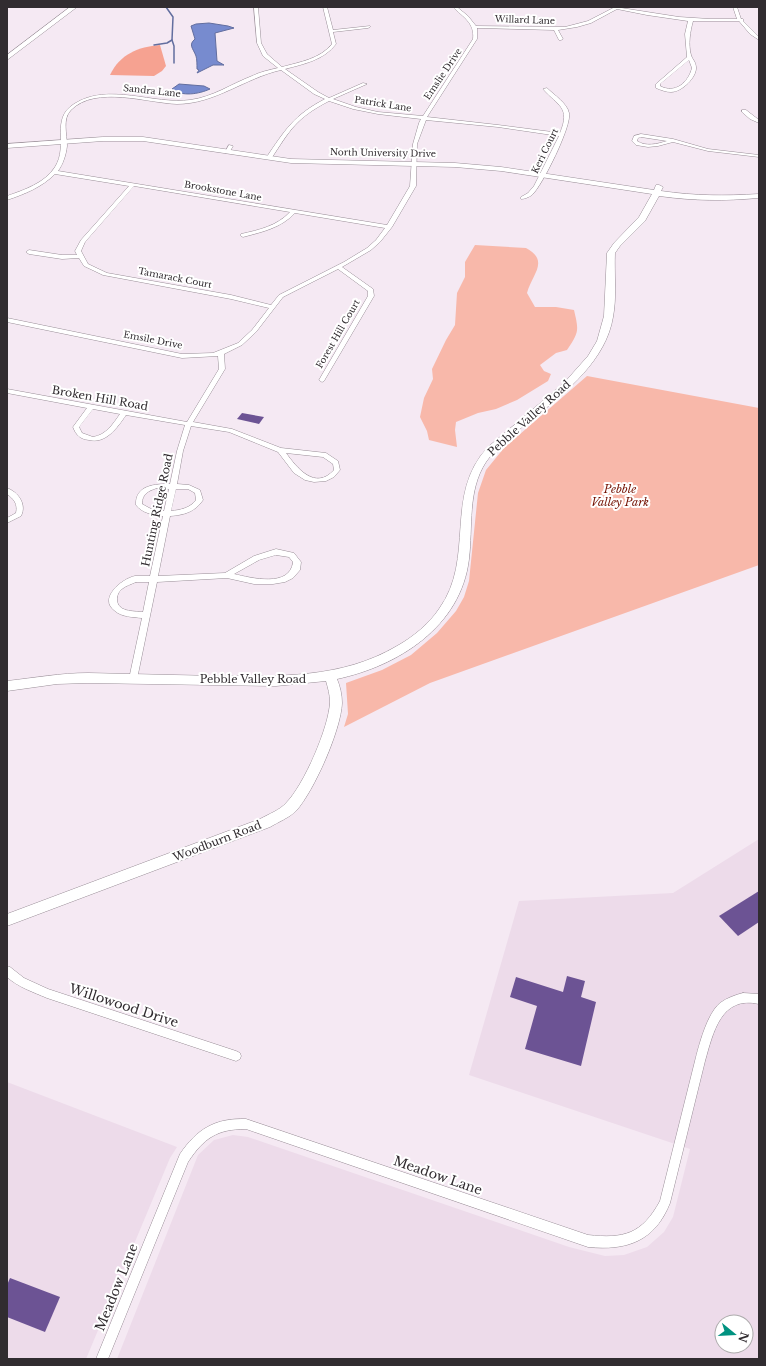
<svg xmlns="http://www.w3.org/2000/svg" width="766" height="1366" font-family="'Libre Baskerville',serif">
	<style>
		.built { fill: #eddbea; fill-rule: evenodd }
		.green { fill: #f8b8aa }
		.forest { fill: #f6a291 }
		.water { fill: #778bcf; stroke: #626e9f }
		.lines { fill: none; stroke-linecap: round; stroke-linejoin: round }
		.stream { stroke: #626e9f; stroke-width: 1.5 }
		.building { fill: #6c5394 }
		.street-casing { stroke: #998e97; stroke-width: 1 }
		.secondary-casing { stroke: #998e97; stroke-width: 1 }
		.street { fill: #fff; fill-rule: evenodd }
		.secondary { fill: #fff; fill-rule: evenodd }
		.labels { text-anchor: middle; stroke-width: 4; stroke-linejoin: round; paint-order: stroke }
		.far-street-label { font-size: 9px; fill: #312c30; stroke: #fff }
		.street-label { font-size: 11px; fill: #312c30; stroke: #fff }
		.park-label { font-size: 11px; font-style: italic; fill: #731000; stroke: #fff }
		.near-street-label { font-size: 13px; fill: #312c30; stroke: #fff }
	</style>
	<rect width="100%" height="100%" fill="#f5e9f3"/>
	<g class="built">
		<path d="M759,839v520h-642l81,-204 16,-15 19,-5 15,2 321,110 36,9 19,-1 23,-8 17,-15 9,-15 17,-68 -221,-74 50,-174 154,-8zM722,1322h24v24h-24z"/>
		<polygon points="7,1082 177,1147 170,1158 86,1359 7,1359"/>
	</g>
	<g class="green">
		<path d="M475,245l51,3c24,13 6,26 1,45l8,14h21l18,3c5,21 5,22 -7,40l-11,3 -16,12 4,6 7,3 -3,7 -31,19 -21,9 -18,4 -22,9 -1,8 2,17 -28,-7 -2,-9 -7,-14 4,-19 9,-19 -1,-10 14,-29 9,-15 2,-32 8,-16v-15z"/>
		<polygon points="587,376 759,408 759,565 430,683 344,727 348,714 346,683 382,670 411,655 437,633 456,611 464,597 469,581 478,493 486,470 504,448"/>
	</g>
	<path class="forest" d="M160,45l6,21 -4,5 -8,5 -44,-1c10,-21 28,-28 50,-30z"/>
	<g class="water">
		<path d="M209,23l19,3 6,2 -19,5 2,28 7,4h-11l-16,8 2,-3 -2,-1c0,-4 0,-10 -1,-13 -3,-8 -8,-11 -1,-17l-4,-13 5,-2z"/>
		<path d="M179,84l25,2 6,3c-11,5 -28,8 -38,0z"/>
	</g>
	<g class="lines">
		<g class="stream">
			<polyline points="166,7 173,17 172,40 174,46 174,63"/>
			<polyline points="154,45 167,43 172,40"/>
		</g>
	</g>
	<g class="building">
		<polygon points="242,413 264,417 259,424 237,419"/>
		<polygon points="759,891 759,922 738,936 719,916"/>
		<polygon points="567,976 585,981 581,997 596,1002 581,1066 525,1049 537,1006 510,997 516,977 563,992"/>
		<polygon points="10,1278 60,1297 45,1332 7,1317 7,1285"/>
	</g>
	<g class="lines">
		<defs>
			<g id="street">
				<path d="M254,7h4l3,36 6,11 15,13c18,-5 38,-8 50,-23l-9,-37h4l6,23 37,-4v1l-2,1 -35,4 3,12c-12,16 -32,20 -51,25l33,23 11,6 34,-15 4,1 -34,15 23,8 22,5 45,4 50,-77c2,-16 -10,-22 -20,-32h4l11,9 8,10 89,1 23,-6 27,-14 64,10 31,2h27l-4,-12h4l4,12h2v2l16,16v3l-9,-6 -11,-13h-46c-3,11 -5,23 -2,34 1,4 5,7 5,12 1,10 -14,25 -25,25 -5,0 -10,-2 -15,-4v-4l31,-27 -2,-23 3,-13 -41,-6 -30,-6 -26,14 -14,4 -19,3 5,9 -2,1h-2l-5,-10 -77,-2v11l-50,78 71,8 62,8c11,-26 -2,-27 -17,-44l4,-1c7,7 20,15 22,25 3,13 -27,73 -37,82 -3,2 -7,4 -11,4v-2l7,-4 6,-7 25,-50 -61,-9 -72,-7 -9,24 -1,42 -24,41 -12,15 -9,8 -29,17 31,22 1,7 -50,85 -2,1 -3,-2 49,-84v-5l-30,-22 -55,28 -27,35 -14,13 -18,9 1,15 -32,53 39,7 49,19 45,5 12,8 2,9 -6,7 -8,4 -12,1 -9,-2 -11,-7 -16,-21 -49,-20 -38,-6 -8,25 -6,33 12,1 11,5 3,10c-8,12 -19,15 -33,16l-12,60 67,-3 29,-17 22,-7 18,4 7,9 -1,8 -7,8 -8,4 -12,2h-19l-27,-6 -70,4 -20,97 -1,2h-6l-1,-2 13,-61c-9,-1 -20,-1 -27,-7 -17,-12 6,-32 20,-35 5,0 10,0 15,0l13,-60c-10,-1 -21,-3 -27,-11 -1,-20 19,-21 34,-21l7,-33 8,-26 -59,-10c-9,13 -20,29 -37,25 -9,-1 -13,-5 -16,-13l14,-19 -80,-15v-4l180,33 32,-53 -1,-13 -36,2 -175,-36v-4l175,36 31,-1 25,-10 14,-13 17,-22 -38,-9 -128,-24 -19,-9 -5,-8 -17,1 -33,-5 -3,-2 3,-2 33,5h15l-2,-4 6,-11 48,-54 -74,-12c-13,13 -30,20 -48,26v-4c17,-6 38,-13 48,-29 14,-22 -5,-48 19,-63 34,-22 80,1 116,-4 23,-3 41,-16 62,-24 8,-4 17,-6 26,-8l-15,-12 -6,-13zM689,60l3,8c-4,15 -17,26 -32,18v-2zM281,70l33,24 11,5c-31,16 -40,31 -59,59l1,1h4c19,-29 25,-41 58,-58l24,8 25,5 43,5 -2,4 -6,21 -3,42 -23,39 -329,-54c5,-7 8,-16 9,-25 0,-12 -5,-27 4,-36 25,-25 76,-7 106,-6 38,0 68,-26 104,-34zM134,186l156,26c-13,14 -31,18 -49,22v2l2,1c19,-5 38,-9 52,-24l90,15 -9,12 -9,8 -23,14 -65,33 -8,10 -40,-10 -124,-22 -19,-9 -7,-13 4,-9zM93,409l27,5c-7,10 -14,21 -27,23l-11,-4 -3,-6zM286,453l37,4 10,7 1,6c-19,21 -37,-2 -48,-17zM157,488l12,1 -5,22 -11,-1 -11,-6c0,-10 6,-13 15,-16zM176,489h12l7,4 1,7c-6,8 -15,10 -25,11zM276,555l13,2 4,5c-3,26 -42,16 -59,12l25,-14zM136,582h13l-6,30c-10,-1 -25,0 -26,-12 0,-4 1,-8 5,-11 3,-3 10,-5 14,-7z"/>
				<polygon points="742,110 746,110 759,120 759,123 750,119 742,112"/>
				<path d="M641,134l32,5 35,10 51,6v2l-51,-6 -35,-9 -15,4 -10,1 -12,-2 -4,-4 2,-5zM641,137l26,4c-10,3 -21,6 -30,0l1,-3z"/>
				<polygon points="229,145 233,146 229,153 225,153 225,152"/>
				<path d="M7,488c11,4 20,16 14,28l-14,7v-5l9,-5c2,-9 -2,-14 -9,-19z"/>
				<path d="M7,966l3,1 14,11 24,11 188,62 4,2 1,3 -1,3 -4,2 -189,-63c-14,-6 -29,-11 -40,-21z"/>
				<path d="M743,993l16,1v10c-38,-9 -46,29 -54,57l-35,142c-15,38 -43,48 -82,44l-342,-118c-29,0 -42,9 -58,33l-80,197h-12l84,-205c17,-25 35,-36 66,-35l342,116c36,4 54,-1 72,-34l35,-140c4,-16 12,-47 25,-58 7,-5 15,-8 23,-10z"/>
			</g>
			<g id="secondary">
				<polygon points="70,7 77,7 7,60 7,55"/>
				<path d="M103,137h40l148,22 164,4 46,4 153,23 2,-5h3l4,2 -2,4c35,5 63,5 98,3v4c-35,3 -64,3 -100,-2l-14,25 -25,25 -5,7c-1,21 2,43 -2,64 -7,43 -46,74 -78,100 -16,13 -37,27 -49,45 -19,29 -13,65 -17,97 -8,68 -71,107 -132,120 3,7 5,16 5,24 -1,27 -28,88 -46,108 -7,7 -18,11 -26,16l-263,99v-12l253,-95c9,-5 20,-9 26,-16 18,-18 43,-76 44,-101 0,-7 -2,-14 -4,-21l-50,5 -189,-3 -30,1 -50,7v-10c27,-3 54,-8 81,-8 43,1 86,2 129,3 63,0 124,3 180,-30 16,-9 32,-22 42,-37 37,-51 4,-114 49,-162l76,-64 24,-27 9,-15 7,-25 3,-63 7,-10 25,-26 13,-23 -151,-23 -46,-4 -164,-4 -148,-22h-40l-96,7v-4z"/>
			</g>
		</defs>
		<use href="#street" class="street-casing"/>
		<use href="#secondary" class="secondary-casing"/>
		<use href="#street" class="street"/>
		<use href="#secondary" class="secondary"/>
	</g>
	<g class="labels">
		<g class="far-street-label">
			<text transform="translate(525 20) rotate(2)" y="3">Willard Lane</text>
			<text transform="translate(443 74) rotate(-56)" y="3">Emslie Drive</text>
			<text transform="translate(152 91) rotate(6)" y="3">Sandra Lane</text>
			<text transform="translate(383 104) rotate(9)" y="3">Patrick Lane</text>
			<text transform="translate(545 151) rotate(-64)" y="3">Keri Court</text>
			<text transform="translate(383 153) rotate(1)" y="3">North University Drive</text>
			<text transform="translate(223 191) rotate(10)" y="3">Brookstone Lane</text>
			<text transform="translate(175 278) rotate(11)" y="3">Tamarack Court</text>
			<text transform="translate(338 334) rotate(-60)" y="3">Forest Hill Court</text>
			<text transform="translate(153 340) rotate(11)" y="3">Emsile Drive</text>
		</g>
		<g class="street-label">
			<text transform="translate(100 398) rotate(10)" y="4">Broken Hill Road</text>
			<text transform="translate(529 418) rotate(-42)" y="4">Pebble Valley Road</text>
			<text transform="translate(157 510) rotate(-78)" y="4">Hunting Ridge Road</text>
			<text x="253" y="683">Pebble Valley Road</text>
			<text transform="translate(217 841) rotate(-21)" y="4">Woodburn Road</text>
		</g>
		<g class="park-label">
			<text x="620" y="493">Pebble<tspan x="620" dy="13">Valley Park</tspan></text>
		</g>
		<g class="near-street-label">
			<text transform="translate(124 1005) rotate(18)" y="5">Willowood Drive</text>
			<text transform="translate(438 1175) rotate(19)" y="5">Meadow Lane</text>
			<text transform="translate(116 1287) rotate(-68)" y="5">Meadow Lane</text>
		</g>
	</g>
	<rect width="766" height="1366" fill="none" stroke="#312c30" stroke-width="16"/>
	<g transform="translate(734 1334) rotate(108)"><circle r="19" fill="#ffffff" stroke="#adabac"/>
	<path d="M0-3L7 15L0 10L-7 15Z" fill="#009280"/>
	<text y="-6" font-size="11" font-weight="bold" text-anchor="middle" fill="#312c30">N</text>
	</g>
</svg>
